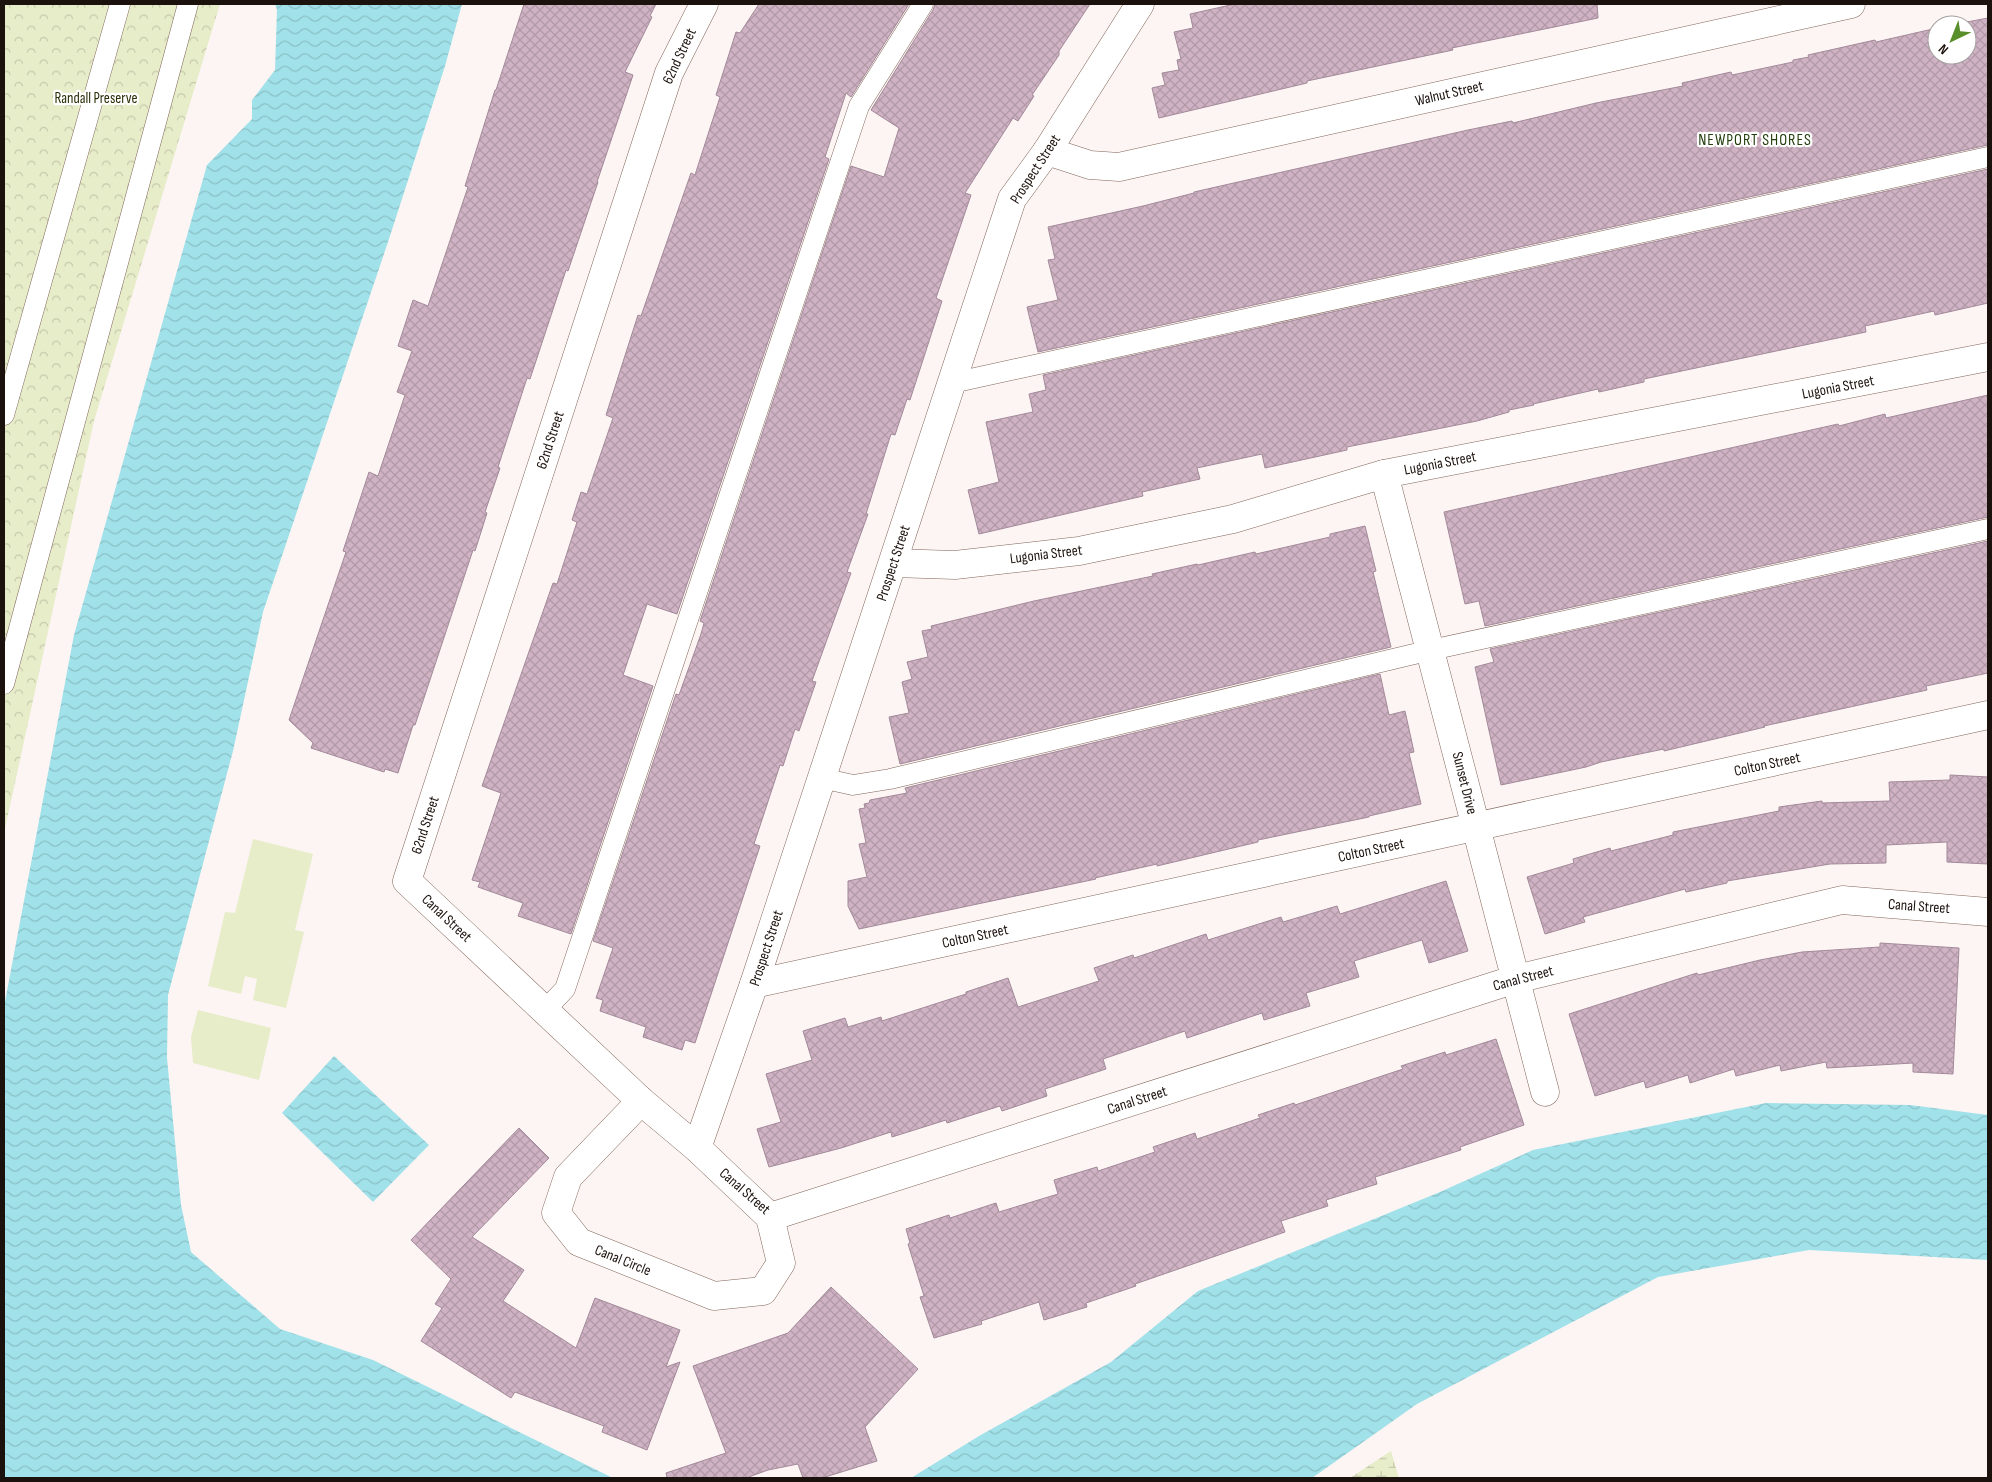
<svg xmlns="http://www.w3.org/2000/svg" width="1992" height="1482" font-family="'Sofia Sans Condensed',sans-serif">
	<style>
		.wetland { fill: url(#wetland-marsh) }
		.park { fill: url(#park-crowns) }
		.pitch { fill: #e7ecc9 }
		.water { fill: url(#water-waves) }
		.building { fill: url(#building-cross-hatch); stroke: #a38999 }
		.lines { fill: none; stroke-linecap: round; stroke-linejoin: round }
		.lane-casing { stroke: #81665a; stroke-width: 21 }
		.street-casing { stroke: #81665a; stroke-width: 29 }
		.lane { stroke: #fff; stroke-width: 20 }
		.street { stroke: #fff; stroke-width: 28 }
		.labels { text-anchor: middle; stroke-width: 4.5; stroke-linejoin: round; paint-order: stroke }
		.street-label { font-size: 15px; fill: #1c120d; stroke: #fff }
		.park-label { font-size: 15px; fill: #2a2e07; stroke: #fff }
		.neighbourhood-label { font-size: 16px; letter-spacing: 1px; fill: #25400f; stroke: #fff }
	</style>
	<defs>
		<pattern id="wetland-marsh" width="20" height="14" patternUnits="userSpaceOnUse" patternTransform="scale(1.25)"><rect width="20" height="14" fill="#e7ecc9"/><path d="M1 5h8M5 5V1M11 12h8M15 12V8" fill="none" stroke="#c6c9ab"/></pattern>
		<pattern id="park-crowns" width="20" height="18" patternUnits="userSpaceOnUse" patternTransform="scale(1.25)"><rect width="20" height="18" fill="#e7ecc9"/><path d="M2 6a3 3 0 1 1 6 0M12 15a3 3 0 1 1 6 0" fill="none" stroke="#c6c9ab"/></pattern>
		<pattern id="water-waves" width="16" height="10" patternUnits="userSpaceOnUse" patternTransform="scale(1.25)"><rect width="16" height="10" fill="#a1e1e9"/><path d="M0 5q4-4 8 0t8 0" fill="none" stroke="#8ac0c7"/></pattern>
		<pattern id="building-cross-hatch" width="8" height="8" patternUnits="userSpaceOnUse" patternTransform="scale(1.25)"><rect width="8" height="8" fill="#cfb3c4"/><path d="M0 0l8 8M0 8l8-8" fill="none" stroke="#b199a7"/></pattern>
	</defs>
	<rect width="100%" height="100%" fill="#fcf5f3"/>
	<polygon class="wetland" points="1391,1451 1399,1478 1350,1478"/>
	<polygon class="park" points="4,4 220,4 94,421 4,833"/>
	<g class="pitch">
		<polygon points="253,839 313,854 295,930 304,932 286,1008 253,1000 257,979 245,976 241,994 208,986 225,912 235,913"/>
		<polygon points="198,1010 271,1028 259,1080 193,1063 191,1037"/>
	</g>
	<g class="water">
		<polygon points="275,4 462,4 445,66 388,242 263,612 233,751 168,995 167,1058 181,1205 191,1252 280,1329 373,1360 613,1478 4,1478 4,1007 74,635 207,165 252,119 252,100 275,70 277,10"/>
		<polygon points="334,1056 429,1145 373,1202 282,1113"/>
		<polygon points="1766,1103 1910,1105 1988,1115 1988,1260 1809,1250 1658,1277 1417,1404 1312,1478 911,1478 979,1436 1111,1362 1198,1291 1440,1192 1533,1150"/>
	</g>
	<g class="building">
		<polygon points="524,4 656,4 650,16 652,17 625,72 633,75 597,182 598,182 568,271 566,270 530,379 527,378 498,467 500,468 485,512 487,513 475,551 473,550 415,725 413,725 398,773 385,769 384,772 311,748 313,743 289,720 346,552 343,551 369,472 378,476 405,395 397,392 412,351 398,346 413,300 428,306 468,187 465,186 495,90 496,90"/>
		<polygon points="759,4 909,4 851,97 846,93 825,157 829,159 677,614 647,604 623,675 653,686 571,934 518,916 523,903 478,887 480,882 472,880 501,793 482,786 553,583 557,584 577,522 572,520 581,492 587,494 613,418 606,415 638,315 641,316 691,173 695,175 720,97 716,95 736,32 740,33"/>
		<polygon points="935,4 1090,4 1059,51 1059,55 1032,95 1034,96 1018,121 1013,118 965,193 971,195 936,298 942,301 910,400 907,399 895,435 891,434 866,514 868,514 847,572 851,573 812,681 816,682 799,731 795,729 783,766 780,765 754,844 760,846 695,1043 685,1040 682,1050 643,1037 646,1027 600,1011 603,1000 596,998 613,948 593,941 676,694 679,695 701,634 704,623 700,621 851,166 884,177 899,128 871,110 933,10"/>
		<polygon points="1235,4 1597,4 1598,18 1452,48 1453,50 1307,81 1307,83 1159,118 1152,88 1165,85 1162,73 1179,70 1177,60 1181,59 1174,32 1193,28 1190,14"/>
		<polygon points="1988,18 1988,145 1038,352 1027,307 1058,300 1048,260 1055,259 1048,227 1143,206 1194,193 1194,192 1468,130 1512,121 1513,123 1596,103 1683,86 1682,83 1731,72 1732,75 1793,62 1793,60 1809,57 1808,55 1875,40 1876,42 1937,28 1937,55 1967,55 1967,25 1951,25"/>
		<polygon points="1988,169 1988,303 1935,315 1934,311 1865,326 1866,332 1644,379 1644,382 1599,392 1598,389 1533,404 1534,405 1509,410 1509,412 1477,421 1347,447 1347,450 1265,468 1262,454 1197,468 1200,479 1142,492 1143,496 979,534 968,490 999,482 986,422 1033,412 1029,394 1046,390 1043,375"/>
		<polygon points="1988,395 1988,517 1485,626 1479,601 1465,604 1444,512 1838,424 1839,426 1885,414 1886,418"/>
		<polygon points="1365,526 1376,571 1373,572 1391,647 900,764 889,717 909,713 902,682 912,679 907,662 928,657 922,631 932,629 931,626 1034,601 1153,576 1152,574 1197,564 1198,565 1255,552 1256,554 1330,537 1330,534"/>
		<polygon points="1988,541 1988,673 1926,686 1927,690 1764,726 1765,727 1664,751 1664,749 1601,762 1586,767 1501,785 1475,667 1494,662 1490,649"/>
		<polygon points="1380,674 1389,715 1405,711 1414,752 1409,753 1421,804 1369,816 1369,817 1258,840 1258,842 1157,866 1157,864 1095,878 1096,879 859,929 848,906 848,881 867,877 859,844 866,843 859,809 865,808 864,804 869,803 870,800 907,793 905,788"/>
		<polygon points="1950,775 1988,777 1988,864 1947,862 1947,842 1886,845 1886,863 1830,864 1727,881 1727,883 1686,892 1685,889 1583,917 1585,922 1545,934 1527,877 1574,863 1573,859 1610,848 1611,851 1673,835 1673,832 1779,811 1779,807 1822,801 1822,803 1890,801 1889,782 1950,780"/>
		<polygon points="1446,881 1468,951 1429,963 1422,940 1354,961 1359,977 1306,993 1310,1006 1264,1020 1262,1013 1187,1038 1185,1031 1103,1059 1106,1069 1045,1089 1047,1096 1002,1111 1000,1106 947,1123 946,1120 892,1137 891,1132 841,1148 769,1167 757,1129 781,1122 766,1074 812,1060 803,1031 845,1018 848,1027 881,1017 882,1021 966,994 966,992 1008,978 1018,1007 1099,981 1094,968 1133,955 1134,958 1206,934 1208,940 1281,917 1283,922 1337,906 1340,914"/>
		<polygon points="1880,943 1959,948 1953,1074 1913,1072 1913,1063 1827,1068 1826,1062 1781,1071 1780,1065 1736,1076 1734,1069 1690,1083 1688,1075 1646,1088 1644,1081 1595,1096 1569,1014 1697,973 1698,975 1760,960 1802,952 1880,947"/>
		<polygon points="1496,1039 1524,1125 1460,1147 1461,1150 1375,1177 1377,1184 1326,1200 1328,1206 1281,1221 1285,1232 1135,1284 1136,1286 1086,1303 1087,1307 1044,1320 1039,1302 981,1321 982,1324 934,1338 920,1297 924,1296 908,1244 910,1243 906,1229 949,1215 950,1218 996,1203 999,1212 1058,1194 1054,1180 1097,1167 1098,1171 1155,1152 1153,1147 1195,1133 1197,1139 1260,1118 1258,1115 1294,1103 1295,1105 1403,1069 1401,1066 1445,1052 1446,1055"/>
		<polygon points="519,1128 549,1158 472,1237 524,1270 503,1301 576,1348 595,1298 680,1330 666,1367 680,1362 647,1450 602,1432 604,1426 515,1392 511,1398 421,1341 442,1308 435,1304 451,1279 411,1240"/>
		<polygon points="831,1287 918,1369 865,1427 877,1461 822,1478 803,1478 798,1464 768,1470 746,1478 667,1478 666,1473 726,1453 693,1366 788,1333"/>
	</g>
	<g class="lines">
		<defs>
			<g id="lane">
				<polyline points="952,383 1988,157"/>
				<polyline points="4,415 120,4"/>
				<polyline points="4,684 188,4"/>
				<polyline points="821,778 853,785 890,779 1431,650 1988,529"/>
				<polyline points="545,1010 565,989 859,106 923,4"/>
			</g>
			<g id="street">
				<polyline points="704,4 669,73 407,881 641,1101 697,1148 770,1217 1516,979 1842,900 1988,912"/>
				<polyline points="1047,151 1090,165 1119,167 1851,4"/>
				<polyline points="1384,474 1545,1092"/>
				<polyline points="893,563 955,565 1079,551 1233,519 1384,474 1988,357"/>
				<polyline points="754,984 1988,715"/>
				<polyline points="641,1101 568,1177 556,1213 579,1242 714,1296 763,1291 781,1263 770,1217"/>
				<polyline points="697,1148 754,984 1012,199 1047,151 1140,4"/>
			</g>
		</defs>
		<use href="#lane" class="lane-casing"/>
		<use href="#street" class="street-casing"/>
		<use href="#lane" class="lane"/>
		<use href="#street" class="street"/>
	</g>
	<g class="labels">
		<g class="street-label">
			<text transform="translate(679 56) rotate(-65)" y="5">62nd Street</text>
			<text transform="translate(1449 93) rotate(-13)" y="5">Walnut Street</text>
			<text transform="translate(1035 169) rotate(-57)" y="5">Prospect Street</text>
			<text transform="translate(1838 387) rotate(-11)" y="5">Lugonia Street</text>
			<text transform="translate(550 440) rotate(-72)" y="5">62nd Street</text>
			<text transform="translate(1440 463) rotate(-11)" y="5">Lugonia Street</text>
			<text transform="translate(1046 554) rotate(-7)" y="5">Lugonia Street</text>
			<text transform="translate(893 563) rotate(-72)" y="5">Prospect Street</text>
			<text transform="translate(1767 764) rotate(-12)" y="5">Colton Street</text>
			<text transform="translate(1465 783) rotate(76)" y="5">Sunset Drive</text>
			<text transform="translate(425 825) rotate(-72)" y="5">62nd Street</text>
			<text transform="translate(1371 850) rotate(-12)" y="5">Colton Street</text>
			<text transform="translate(1919 906) rotate(4)" y="5">Canal Street</text>
			<text transform="translate(447 918) rotate(43)" y="5">Canal Street</text>
			<text transform="translate(975 936) rotate(-12)" y="5">Colton Street</text>
			<text transform="translate(766 948) rotate(-72)" y="5">Prospect Street</text>
			<text transform="translate(1523 978) rotate(-15)" y="5">Canal Street</text>
			<text transform="translate(1137 1100) rotate(-18)" y="5">Canal Street</text>
			<text transform="translate(745 1191) rotate(41)" y="5">Canal Street</text>
			<text transform="translate(623 1260) rotate(22)" y="5">Canal Circle</text>
		</g>
		<g class="park-label">
			<text x="96" y="103">Randall Preserve</text>
		</g>
		<g class="neighbourhood-label">
			<text x="1755" y="145">NEWPORT SHORES</text>
		</g>
	</g>
	<rect width="1992" height="1482" fill="none" stroke="#1c120d" stroke-width="10"/>
	<g transform="translate(1952 40) rotate(223)"><circle r="24" fill="#ffffff" stroke="#a4a09e"/>
	<path d="M0-4L9 19L0 12L-9 19Z" fill="#598f2a"/>
	<text y="-8" font-size="14" font-weight="bold" text-anchor="middle" fill="#1c120d">N</text>
	</g>
</svg>
